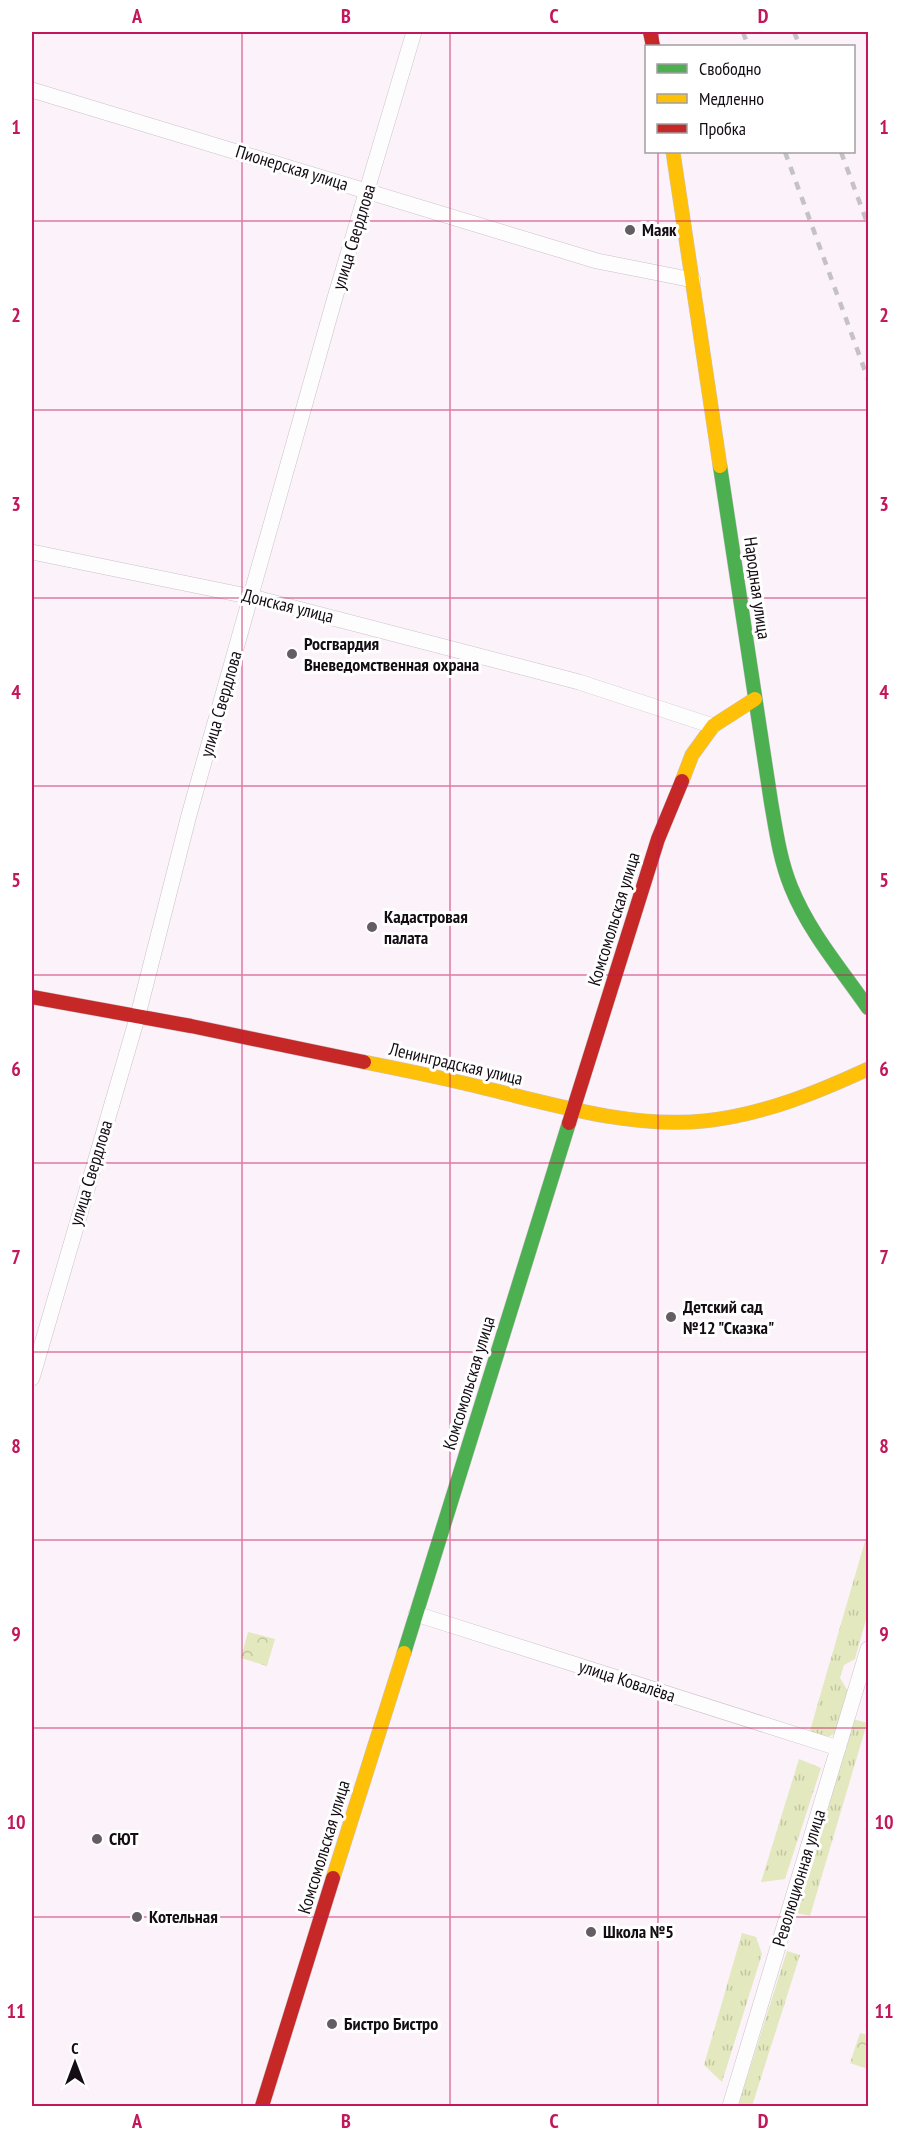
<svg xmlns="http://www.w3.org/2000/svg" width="900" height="2138" font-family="'PT Sans Narrow',sans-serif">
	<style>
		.grass { fill: url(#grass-tufts) }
		.park { fill: url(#park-crowns) }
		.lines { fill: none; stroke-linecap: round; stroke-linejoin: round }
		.street-casing { stroke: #cac2c8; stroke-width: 16 }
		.fast-casing { stroke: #cac2c8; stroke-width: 15 }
		.slow-casing { stroke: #cac2c8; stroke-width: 15 }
		.jam-casing { stroke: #cac2c8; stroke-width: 15 }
		.street { stroke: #fefdfe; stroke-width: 15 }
		.fast { stroke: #4caf50; stroke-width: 14 }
		.slow { stroke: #ffc107; stroke-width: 14 }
		.jam { stroke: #c62828; stroke-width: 14 }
		.rail { stroke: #c5c2c5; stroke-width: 4.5; stroke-dasharray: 8 8; stroke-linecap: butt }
		.grid { fill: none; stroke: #c2185b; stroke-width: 1.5; stroke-opacity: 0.55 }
		.poi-dot { fill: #655d64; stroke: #fff; stroke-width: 2 }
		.labels { text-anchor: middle; stroke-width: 6; stroke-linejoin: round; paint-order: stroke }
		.street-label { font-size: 18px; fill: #140d14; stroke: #fff }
		.poi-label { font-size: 18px; font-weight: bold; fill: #140d14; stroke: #fff; text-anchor: start }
		.neatline { fill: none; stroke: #c2185b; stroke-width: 2 }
		.grid-label { font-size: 20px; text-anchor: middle; font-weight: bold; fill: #c2185b }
	</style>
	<defs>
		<pattern id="grass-tufts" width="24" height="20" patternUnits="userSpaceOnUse" patternTransform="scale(1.5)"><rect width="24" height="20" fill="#e3e8be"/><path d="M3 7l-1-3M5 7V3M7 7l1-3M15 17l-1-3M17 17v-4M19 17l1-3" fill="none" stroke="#c2c6a2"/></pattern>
		<pattern id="park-crowns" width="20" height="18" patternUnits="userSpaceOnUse" patternTransform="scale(1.5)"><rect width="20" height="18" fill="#e3e8be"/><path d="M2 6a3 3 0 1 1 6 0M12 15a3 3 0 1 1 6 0" fill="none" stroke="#c2c6a2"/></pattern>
	</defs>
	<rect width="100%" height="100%" fill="#fbf2fa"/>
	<g class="grass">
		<polygon points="868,1531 868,1612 855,1659 844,1665 840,1678 848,1691 834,1734 823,1739 809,1734"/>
		<polygon points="853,1719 867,1723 810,1916 796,1913"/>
		<polygon points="799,1759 821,1768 785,1879 761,1882"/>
		<polygon points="742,1933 756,1937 762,1954 722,2082 704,2065"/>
		<polygon points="787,1951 800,1955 752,2106 738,2106"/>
	</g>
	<g class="park">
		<polygon points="248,1632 275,1639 267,1666 241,1658"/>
		<polygon points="860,2033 868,2035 868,2069 850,2063"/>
	</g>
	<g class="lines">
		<defs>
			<g id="street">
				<polyline points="32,90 597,261 693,280"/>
				<polyline points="32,552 252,597 579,682 713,726"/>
				<polyline points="32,1378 138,1015 189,815 334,301 414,32"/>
				<polyline points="416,1614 838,1748"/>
				<polyline points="730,2106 868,1649"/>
			</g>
			<g id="fast">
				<path d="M720,466l51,336c5,29 9,58 20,85 18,45 50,82 77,121"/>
				<polyline points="404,1653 569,1123"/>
			</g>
			<g id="slow">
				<polyline points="673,152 720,466"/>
				<polyline points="682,781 692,755 713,726 755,699"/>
				<path d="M364,1062c40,8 80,16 120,26 71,17 146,40 220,33 58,-6 112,-28 164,-52"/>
				<polyline points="333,1878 404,1653"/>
			</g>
			<g id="jam">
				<polyline points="650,32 653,46"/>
				<polyline points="32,997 191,1026 364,1062"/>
				<polyline points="569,1123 658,839 682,781"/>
				<polyline points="262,2106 333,1878"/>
			</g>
		</defs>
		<use href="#street" class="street-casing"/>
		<use href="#fast" class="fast-casing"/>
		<use href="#slow" class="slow-casing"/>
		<use href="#jam" class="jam-casing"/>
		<use href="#street" class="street"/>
		<use href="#fast" class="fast"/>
		<use href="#slow" class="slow"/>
		<use href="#jam" class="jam"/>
		<g class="rail">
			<polyline points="743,32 748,46"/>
			<polyline points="794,32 800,46"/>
			<polyline points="785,152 868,379"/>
			<polyline points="841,152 868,225"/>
		</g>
	</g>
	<path class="grid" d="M242,32v2074M450,32v2074M658,32v14M658,152v1954M32,221h836M32,410h836M32,598h836M32,786h836M32,975h836M32,1163h836M32,1352h836M32,1540h836M32,1728h836M32,1917h836"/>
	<g class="poi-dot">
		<circle cx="630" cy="230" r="6"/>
		<circle cx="292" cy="654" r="6"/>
		<circle cx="372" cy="927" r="6"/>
		<circle cx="671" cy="1317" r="6"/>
		<circle cx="97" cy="1839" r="6"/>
		<circle cx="137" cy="1917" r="6"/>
		<circle cx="591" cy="1932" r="6"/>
		<circle cx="332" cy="2024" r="6"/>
	</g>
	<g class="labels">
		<g class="street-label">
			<text transform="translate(292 168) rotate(17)" y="6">Пионерская улица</text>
			<text transform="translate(354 237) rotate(-73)" y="6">улица Свердлова</text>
			<text transform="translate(757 588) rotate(82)" y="6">Народная улица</text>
			<text transform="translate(288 606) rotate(14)" y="6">Донская улица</text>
			<text transform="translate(221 704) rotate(-74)" y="6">улица Свердлова</text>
			<text transform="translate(614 919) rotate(-73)" y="6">Комсомольская улица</text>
			<text transform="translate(456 1064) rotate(13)" y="6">Ленинградская улица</text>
			<text transform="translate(91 1173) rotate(-73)" y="6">улица Свердлова</text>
			<text transform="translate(469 1383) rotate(-73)" y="6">Комсомольская улица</text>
			<text transform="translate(627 1681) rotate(18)" y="6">улица Ковалёва</text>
			<text transform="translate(324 1847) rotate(-73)" y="6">Комсомольская улица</text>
			<text transform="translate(799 1878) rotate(-73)" y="6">Революционная улица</text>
		</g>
		<g class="poi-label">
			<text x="642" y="236">Маяк</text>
			<text x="304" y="650">Росгвардия<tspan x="304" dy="21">Вневедомственная охрана</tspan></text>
			<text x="384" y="923">Кадастровая<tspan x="384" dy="21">палата</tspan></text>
			<text x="683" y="1313">Детский сад<tspan x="683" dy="21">№12 "Сказка"</tspan></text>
			<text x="109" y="1845">СЮТ</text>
			<text x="149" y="1923">Котельная</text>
			<text x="603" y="1938">Школа №5</text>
			<text x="344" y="2030">Бистро Бистро</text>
		</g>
	</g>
	<rect width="900" height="2138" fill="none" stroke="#ffffff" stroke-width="66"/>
	<rect x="645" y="45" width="210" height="108" fill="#ffffff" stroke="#a19ea1" stroke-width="1.5"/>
	<rect x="657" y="64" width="30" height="9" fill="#4caf50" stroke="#a19ea1" stroke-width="1.5"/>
	<text x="699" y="75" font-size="18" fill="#140d14">Свободно</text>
	<rect x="657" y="94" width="30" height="9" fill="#ffc107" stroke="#a19ea1" stroke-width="1.5"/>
	<text x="699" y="105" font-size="18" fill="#140d14">Медленно</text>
	<rect x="657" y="124" width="30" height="9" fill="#c62828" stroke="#a19ea1" stroke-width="1.5"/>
	<text x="699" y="135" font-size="18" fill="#140d14">Пробка</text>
	<g transform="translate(75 2063)" stroke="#ffffff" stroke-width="4.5" paint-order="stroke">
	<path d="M0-4.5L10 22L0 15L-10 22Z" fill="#140d14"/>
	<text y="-9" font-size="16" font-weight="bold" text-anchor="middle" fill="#140d14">С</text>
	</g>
	<rect x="33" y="33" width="834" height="2072" class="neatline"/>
	<g class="grid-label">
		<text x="137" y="23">A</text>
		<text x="346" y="23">B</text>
		<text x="554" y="23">C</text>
		<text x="763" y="23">D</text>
		<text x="16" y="134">1</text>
		<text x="884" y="134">1</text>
		<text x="16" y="322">2</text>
		<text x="884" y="322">2</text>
		<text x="16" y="511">3</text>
		<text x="884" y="511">3</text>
		<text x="16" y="699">4</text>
		<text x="884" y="699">4</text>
		<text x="16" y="887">5</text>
		<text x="884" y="887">5</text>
		<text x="16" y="1076">6</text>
		<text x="884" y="1076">6</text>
		<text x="16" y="1264">7</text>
		<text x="884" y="1264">7</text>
		<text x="16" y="1453">8</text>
		<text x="884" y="1453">8</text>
		<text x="16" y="1641">9</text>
		<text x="884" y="1641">9</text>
		<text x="16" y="1829">10</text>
		<text x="884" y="1829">10</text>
		<text x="16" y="2018">11</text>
		<text x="884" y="2018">11</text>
		<text x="137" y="2128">A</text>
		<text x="346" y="2128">B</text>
		<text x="554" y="2128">C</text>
		<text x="763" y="2128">D</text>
	</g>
</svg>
